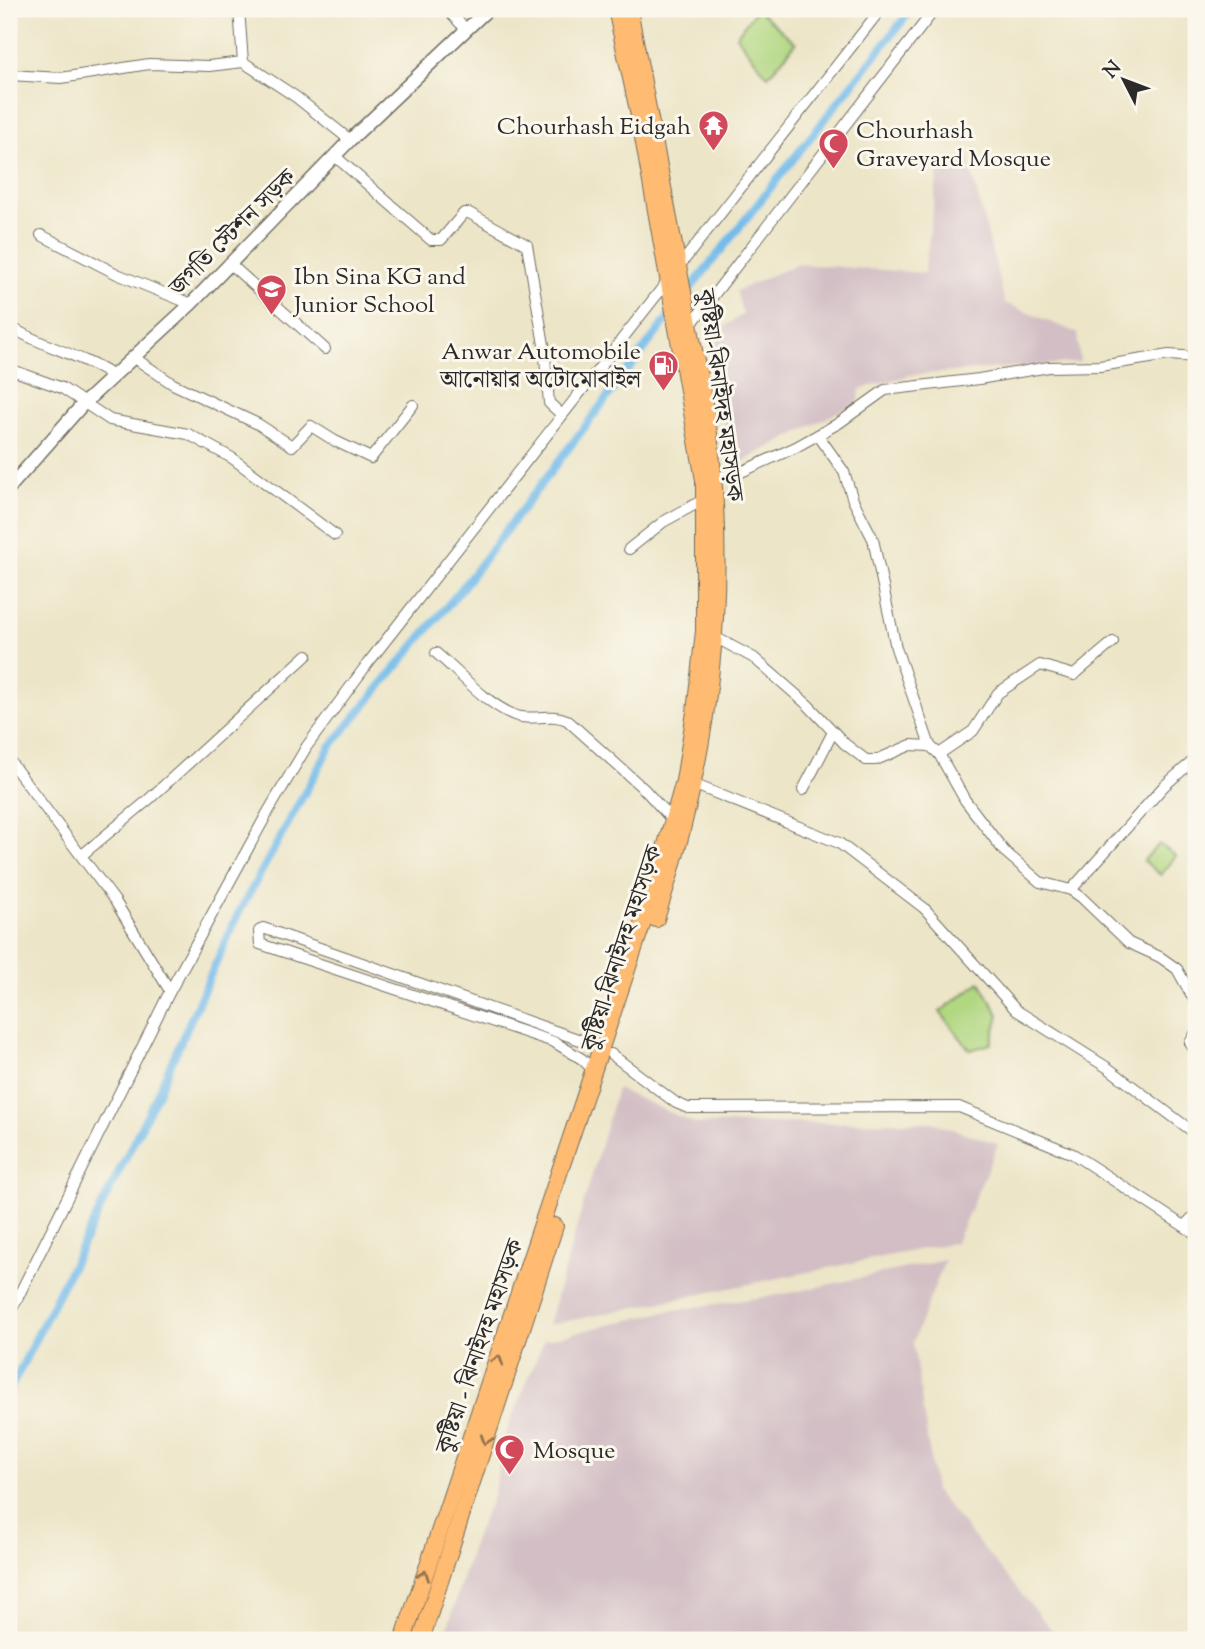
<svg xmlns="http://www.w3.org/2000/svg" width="1205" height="1649" font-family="'Sorts Mill Goudy','Noto Serif Bengali',serif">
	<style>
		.industrial { fill: #d2bec4 }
		.green { fill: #b1d781; stroke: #6e8156; stroke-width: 2 }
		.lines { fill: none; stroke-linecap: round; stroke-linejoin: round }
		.canal { stroke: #72bbea; stroke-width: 8 }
		.minor-casing { stroke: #6f6c62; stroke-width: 12 }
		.tertiary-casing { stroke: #6f6c62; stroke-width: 15 }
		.trunk-casing { stroke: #6f6c62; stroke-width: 18 }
		.minor { stroke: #fff; stroke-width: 10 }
		.tertiary { stroke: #fff; stroke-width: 12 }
		.trunk { stroke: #febb71; stroke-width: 16 }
		.oneway { stroke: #94734e }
		.labels { text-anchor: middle; stroke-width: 6; stroke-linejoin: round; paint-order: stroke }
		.poi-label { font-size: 24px; fill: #2b2b2b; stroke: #fbf7ec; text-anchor: start }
		.street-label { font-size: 24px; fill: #2b2b2b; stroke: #fbf7ec }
	</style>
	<rect width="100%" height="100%" fill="#fbf7ec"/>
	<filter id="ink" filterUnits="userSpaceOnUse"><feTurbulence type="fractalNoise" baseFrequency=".0143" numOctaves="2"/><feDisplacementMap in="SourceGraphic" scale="14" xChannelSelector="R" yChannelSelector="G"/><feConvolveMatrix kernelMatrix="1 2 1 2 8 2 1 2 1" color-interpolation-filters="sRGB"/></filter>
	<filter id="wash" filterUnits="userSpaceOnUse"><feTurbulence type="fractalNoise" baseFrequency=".00686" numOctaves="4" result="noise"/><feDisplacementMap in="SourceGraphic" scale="28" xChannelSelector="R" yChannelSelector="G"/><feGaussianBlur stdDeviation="1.57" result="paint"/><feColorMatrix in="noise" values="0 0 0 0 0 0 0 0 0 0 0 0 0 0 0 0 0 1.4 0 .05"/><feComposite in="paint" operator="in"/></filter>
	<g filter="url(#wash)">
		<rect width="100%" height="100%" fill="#ece5c7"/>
		<g class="industrial">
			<polygon points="968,157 1005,303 1077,333 1080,362 911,375 860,389 859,401 732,467 710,337 743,314 736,291 797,264 924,273 940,159"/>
			<polygon points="617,1089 696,1124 932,1122 998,1144 956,1242 548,1325"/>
			<polygon points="945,1260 913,1342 935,1491 1060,1640 448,1640 447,1630 474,1539 493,1497 504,1437 544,1340 668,1311 784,1294"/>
		</g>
		<g class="green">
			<polygon points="757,9 796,43 768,76 736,36"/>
			<polygon points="1159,844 1176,856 1161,875 1143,861"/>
			<polygon points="980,982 999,1015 991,1044 970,1050 940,1012"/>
		</g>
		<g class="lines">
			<g class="canal">
				<polyline points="684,297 912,9"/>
				<polyline points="9,1392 155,1099 238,914 330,747 459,592 674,310"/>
			</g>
		</g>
	</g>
	<g filter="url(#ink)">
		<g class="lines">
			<defs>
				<g id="minor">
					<polyline points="239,9 243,62"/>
					<polyline points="446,9 466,29"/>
					<polyline points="9,75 61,78 149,64 209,66 243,62 296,97 350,140"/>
					<polyline points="336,157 431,240 441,240 464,213 469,213 527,245 544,345 549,403 562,415"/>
					<polyline points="41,235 117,274 191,304"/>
					<polyline points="229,263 325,349"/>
					<path d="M9,326c33,21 71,28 104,50"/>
					<polyline points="689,327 935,9"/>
					<polyline points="133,357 173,384 258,424 292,446 311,426 335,441 371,458 413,405"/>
					<polyline points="9,369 62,388 110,420 188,434 232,458 335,535"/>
					<polyline points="818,435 844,472 853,500 873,539 896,648 930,746"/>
					<polyline points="708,479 739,473 796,447 839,423 885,390 979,379 1049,367 1100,366 1169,355 1196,357"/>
					<polyline points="629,549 663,522 703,500"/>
					<polyline points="711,635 754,658 808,705 845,744 866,760 876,760 911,745 930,746 939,754 965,800 1004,851 1040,882 1071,890 1081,897 1129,943 1160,957 1177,969 1196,1003"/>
					<path d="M436,653c24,20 49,50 78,62 17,7 35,-3 53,5l78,70 28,31"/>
					<polyline points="939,754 973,731 998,693 1040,665 1074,675 1113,642"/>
					<polyline points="9,760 115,901 170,991"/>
					<polyline points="688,782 839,843 924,908 1016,1010 1108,1068 1196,1134"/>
					<polyline points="803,790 833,732"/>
					<polyline points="82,855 147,801 307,655"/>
					<polyline points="1071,890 1164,786 1193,761"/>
					<polyline points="1196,1032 1190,1043 1196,1052"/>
					<polyline points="611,1054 676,1103 688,1108 959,1107 1073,1154 1196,1234"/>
					<polyline points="595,1072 582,1059 554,1042 260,944 259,931 263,928 603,1048"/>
					<polyline points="1185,1225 1196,1214"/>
					<polyline points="9,1315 170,991 269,810 307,746 368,663 881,9"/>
				</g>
				<polyline id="tertiary" points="9,488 83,404 191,304 350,140 488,9"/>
				<g id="trunk">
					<path d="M629,9l78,409c23,174 4,334 -51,501"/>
					<polyline points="403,1640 651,898 684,781 695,712 704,631 704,480 639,115 616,9"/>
					<polyline points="421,1640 555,1226"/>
				</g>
			</defs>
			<use href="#minor" class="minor-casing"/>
			<use href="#tertiary" class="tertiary-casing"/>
			<use href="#trunk" class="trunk-casing"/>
			<use href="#minor" class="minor"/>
			<use href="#tertiary" class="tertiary"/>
			<use href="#trunk" class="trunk"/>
		</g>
		<defs><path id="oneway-chevron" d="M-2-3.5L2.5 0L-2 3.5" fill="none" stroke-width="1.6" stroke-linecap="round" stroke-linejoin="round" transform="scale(1.75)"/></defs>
		<g class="oneway">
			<use href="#oneway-chevron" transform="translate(498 1360) rotate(-71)"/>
			<use href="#oneway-chevron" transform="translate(486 1440) rotate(108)"/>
			<use href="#oneway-chevron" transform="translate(424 1575) rotate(-70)"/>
		</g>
	</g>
	<defs>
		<symbol id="temple-pin" viewBox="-11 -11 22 30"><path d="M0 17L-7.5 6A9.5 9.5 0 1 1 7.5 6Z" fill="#d1495b" stroke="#fbf7ec"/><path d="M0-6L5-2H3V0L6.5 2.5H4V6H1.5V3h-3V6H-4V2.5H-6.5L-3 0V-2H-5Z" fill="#fff"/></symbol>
		<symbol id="mosque-pin" viewBox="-11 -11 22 30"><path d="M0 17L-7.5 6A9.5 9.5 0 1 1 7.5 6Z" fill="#d1495b" stroke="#fbf7ec"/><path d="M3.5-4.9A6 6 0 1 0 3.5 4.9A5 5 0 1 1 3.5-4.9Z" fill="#fff"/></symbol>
		<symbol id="school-pin" viewBox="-11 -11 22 30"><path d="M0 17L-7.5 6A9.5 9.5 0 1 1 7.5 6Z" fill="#d1495b" stroke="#fbf7ec"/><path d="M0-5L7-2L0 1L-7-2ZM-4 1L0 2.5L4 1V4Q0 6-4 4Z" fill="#fff"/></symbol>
		<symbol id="fuel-pin" viewBox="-11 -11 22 30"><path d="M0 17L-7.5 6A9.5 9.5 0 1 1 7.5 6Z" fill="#d1495b" stroke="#fbf7ec"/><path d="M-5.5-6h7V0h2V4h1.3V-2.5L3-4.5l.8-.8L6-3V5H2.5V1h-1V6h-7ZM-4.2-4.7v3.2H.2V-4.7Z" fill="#fff"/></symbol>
	</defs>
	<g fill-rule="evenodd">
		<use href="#temple-pin" x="696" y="108" width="35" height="47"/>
		<use href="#mosque-pin" x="816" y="126" width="35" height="47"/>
		<use href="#school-pin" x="254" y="272" width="35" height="47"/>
		<use href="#fuel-pin" x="646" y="348" width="35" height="47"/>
		<use href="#mosque-pin" x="492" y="1432" width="35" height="47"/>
	</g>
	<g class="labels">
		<g class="poi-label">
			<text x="691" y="134" text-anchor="end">Chourhash Eidgah</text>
			<text x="856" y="138">Chourhash<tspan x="856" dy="28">Graveyard Mosque</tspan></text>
			<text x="294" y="284">Ibn Sina KG and<tspan x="294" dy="28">Junior School</tspan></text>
			<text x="641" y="359" text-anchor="end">Anwar Automobile<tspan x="641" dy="28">আনোয়ার অটোমোবাইল</tspan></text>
			<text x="533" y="1458">Mosque</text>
		</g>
		<g class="street-label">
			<text transform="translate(232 232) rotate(-45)" y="8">জগতি স্টেশন সড়ক</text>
			<text transform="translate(721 395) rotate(82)" y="8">কুষ্টিয়া-ঝিনাইদহ মহাসড়ক</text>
			<text transform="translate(621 948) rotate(-72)" y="8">কুষ্টিয়া-ঝিনাইদহ মহাসড়ক</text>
			<text transform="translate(479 1346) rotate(-71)" y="8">কুষ্টিয়া - ঝিনাইদহ মহাসড়ক</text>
		</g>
	</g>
	<rect width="1205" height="1649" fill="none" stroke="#fbf7ec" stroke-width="35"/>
	<g transform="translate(1124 80) rotate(312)" stroke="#fbf7ec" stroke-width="5" paint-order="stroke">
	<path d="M0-5L12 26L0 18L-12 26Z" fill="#2b2b2b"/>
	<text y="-10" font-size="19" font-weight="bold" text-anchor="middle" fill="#2b2b2b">N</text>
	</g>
</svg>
